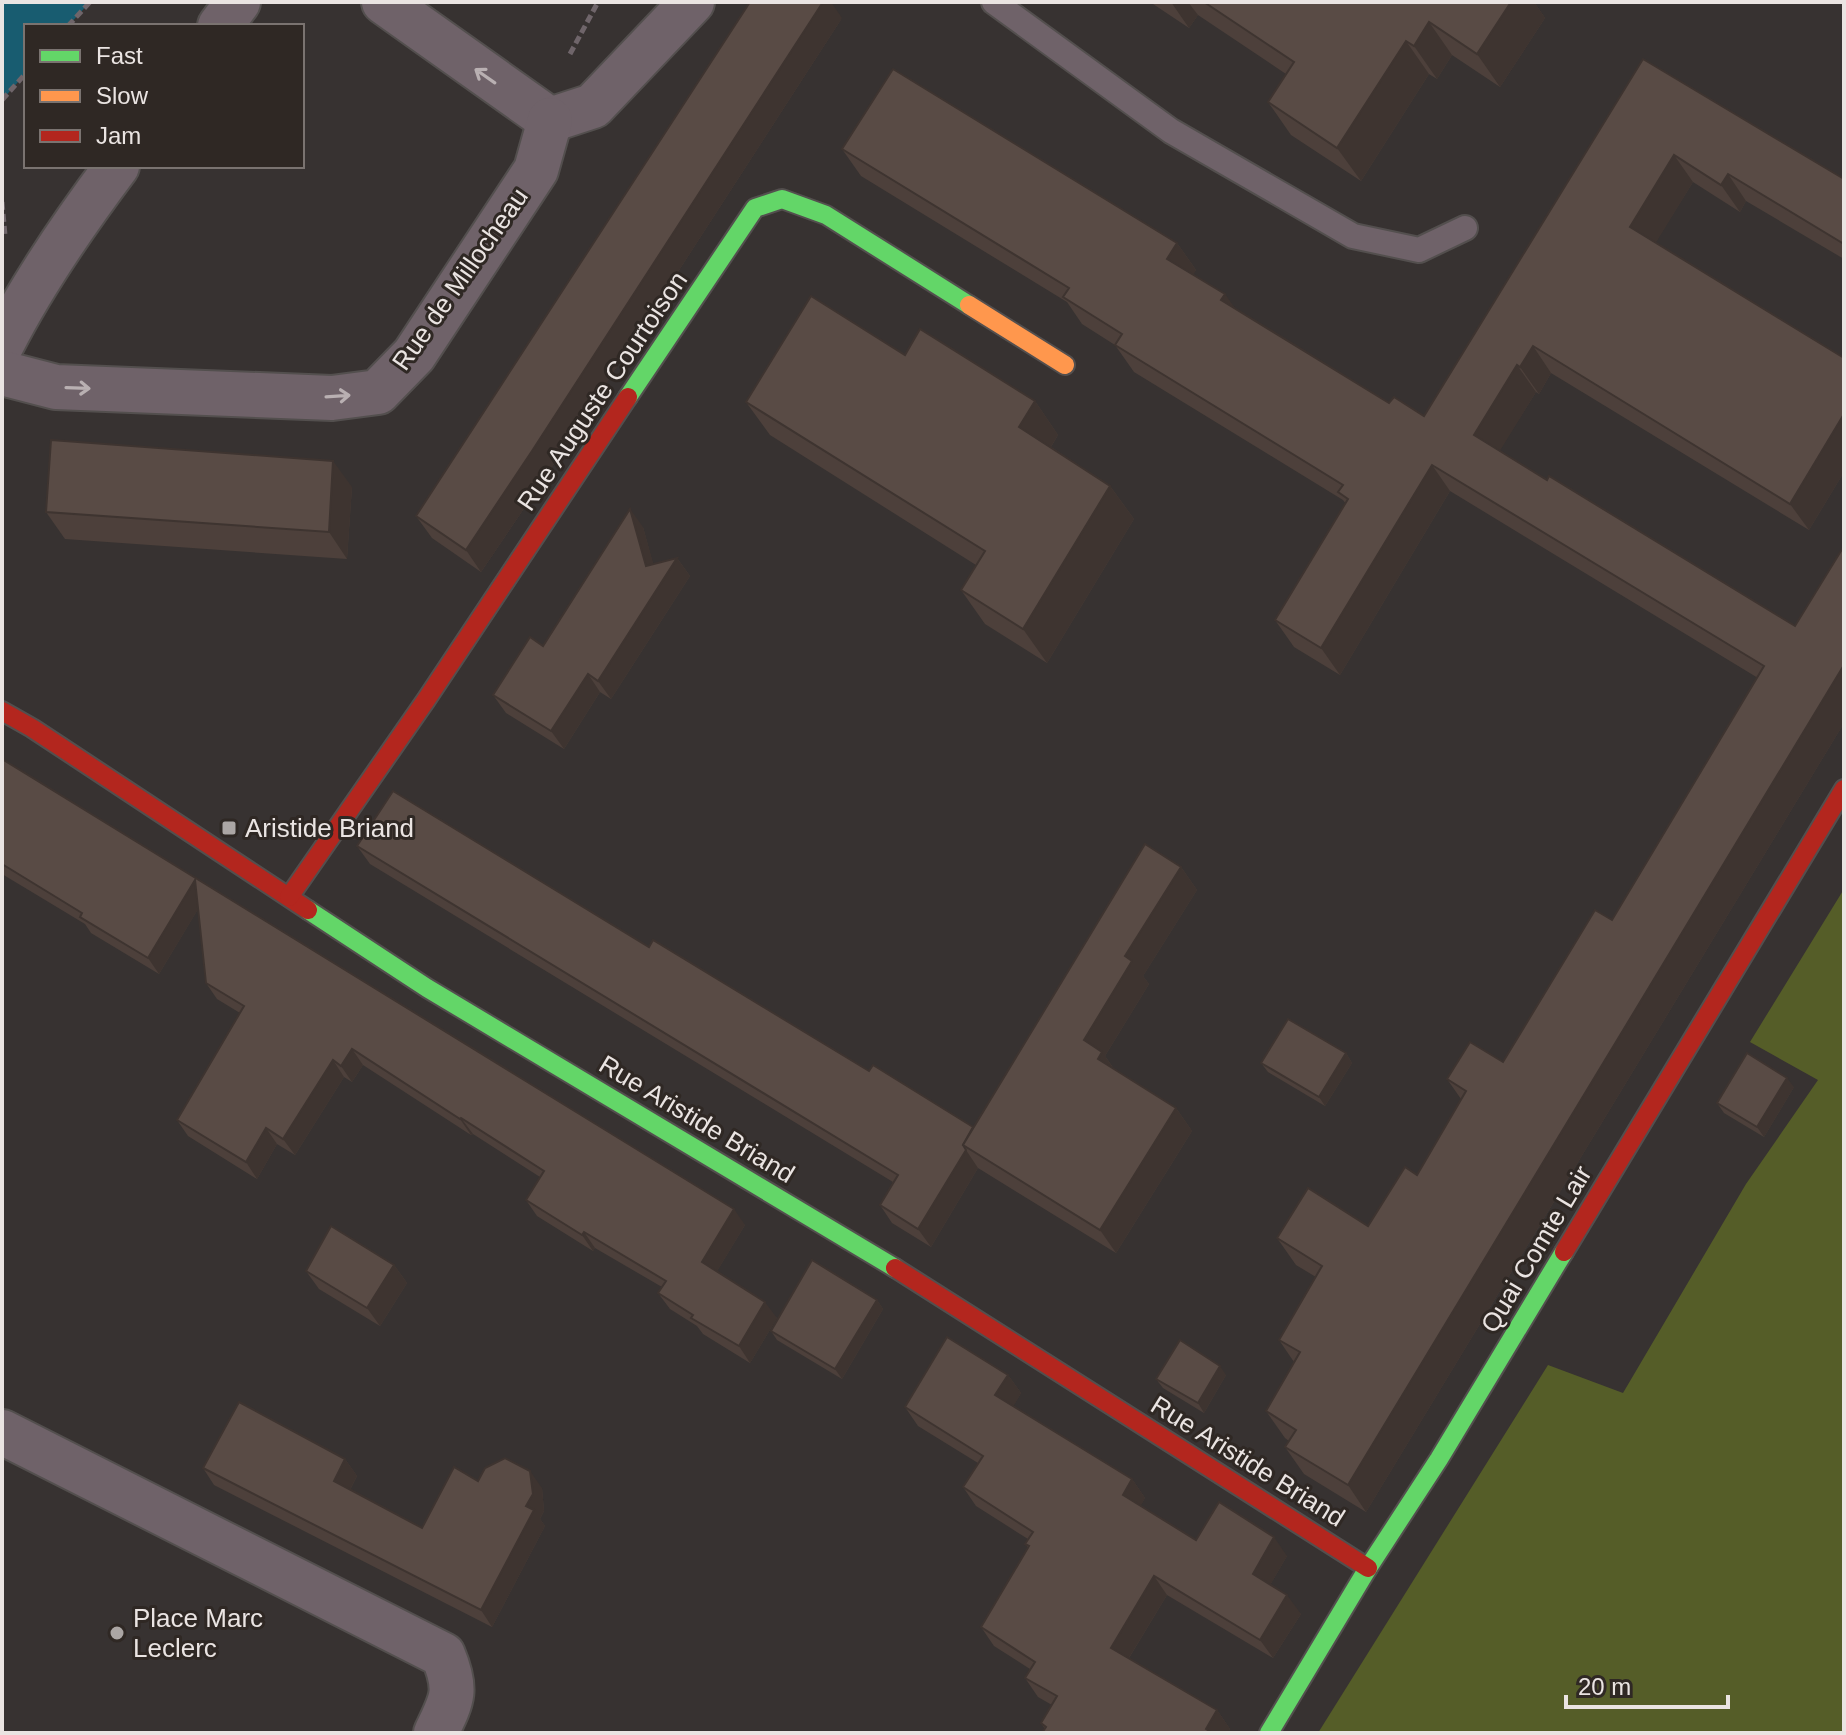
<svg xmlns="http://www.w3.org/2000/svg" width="1846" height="1735" font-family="Helvetica,sans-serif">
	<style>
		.green { fill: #555d28 }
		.water { fill: #185c70 }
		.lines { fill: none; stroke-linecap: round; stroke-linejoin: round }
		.lane-casing { stroke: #534f4e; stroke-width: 28 }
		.street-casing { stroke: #534f4e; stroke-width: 48 }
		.fast-casing { stroke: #534f4e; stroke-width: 22 }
		.slow-casing { stroke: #534f4e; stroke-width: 22 }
		.jam-casing { stroke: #534f4e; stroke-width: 22 }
		.path { stroke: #6f656a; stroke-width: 5; stroke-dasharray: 8 4; stroke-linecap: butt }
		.lane { stroke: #6f6269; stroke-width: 24 }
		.street { stroke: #6f6269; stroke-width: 44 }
		.fast { stroke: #63d668; stroke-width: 18 }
		.slow { stroke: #ff974d; stroke-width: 18 }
		.jam { stroke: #b3261e; stroke-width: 18 }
		.wall { fill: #4d403b }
		.shaded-wall { fill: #3e3430 }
		.building { fill: #594b45; stroke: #3e3430; stroke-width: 2 }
		.oneway { stroke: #b9b0b2 }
		.poi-dot { fill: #aba6a4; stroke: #2f2824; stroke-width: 3 }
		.labels { text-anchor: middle; stroke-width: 6; stroke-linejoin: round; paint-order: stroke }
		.street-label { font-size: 26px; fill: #eae4e2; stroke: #2f2824 }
		.poi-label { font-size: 26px; fill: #eae4e2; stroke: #2f2824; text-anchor: start }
	</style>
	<rect width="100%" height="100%" fill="#373231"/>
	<polygon class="green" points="1844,889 1844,1733 1318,1733 1548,1365 1623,1393 1746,1184 1818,1080 1750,1042"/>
	<polygon class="water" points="2,2 90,2 68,26 26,26 26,73 2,100"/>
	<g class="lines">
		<defs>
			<polyline id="lane" points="994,2 1171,131 1353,236 1419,250 1465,228"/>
			<g id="street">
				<polyline points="384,2 550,120"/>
				<polyline points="220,26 238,2"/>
				<polyline points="550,120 593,106 692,2"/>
				<path d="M2,344c32,-63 73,-122 115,-178"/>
				<polyline points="2,373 56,387 332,398 378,392 414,355 536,170 550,120"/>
				<path d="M2,1432l441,223c15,36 9,45 -7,78"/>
			</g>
			<g id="fast">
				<polyline points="628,397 755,208 782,199 826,215 969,305"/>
				<polyline points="308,910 427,988 895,1268"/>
				<polyline points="1269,1733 1368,1568 1439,1459 1564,1252"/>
			</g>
			<polyline id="slow" points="969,305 1065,365"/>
			<g id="jam">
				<polyline points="2,711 32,728 308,910"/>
				<polyline points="289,897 426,700 628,397"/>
				<polyline points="1564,1252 1844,789"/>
				<polyline points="895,1268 1368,1568"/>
			</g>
		</defs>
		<use href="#lane" class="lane-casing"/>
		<use href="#street" class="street-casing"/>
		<use href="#fast" class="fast-casing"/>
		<use href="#slow" class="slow-casing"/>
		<use href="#jam" class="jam-casing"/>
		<g class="path">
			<polyline points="68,26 90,2"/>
			<polyline points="570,54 598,2"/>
			<polyline points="2,100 26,73"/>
			<polyline points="2,202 5,235"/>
		</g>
		<use href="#lane" class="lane"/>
		<use href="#street" class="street"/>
		<use href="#fast" class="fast"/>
		<use href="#slow" class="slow"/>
		<use href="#jam" class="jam"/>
	</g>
	<g class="wall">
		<polygon points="1150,2 1534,2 1545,18 1500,87 1452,55 1437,79 1429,74 1361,181 1291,135 1268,102 1286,74 1198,15 1189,28"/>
		<polygon points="842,18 548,473 481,572 432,538 416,516"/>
		<polygon points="1643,59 1844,179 1844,259 1746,201 1740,212 1693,182 1655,243 1844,358 1844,472 1809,530 1551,373 1539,394 1536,392 1499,451 1795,626 1844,546 1844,723 1366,1512 1304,1474 1285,1447 1289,1441 1285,1438 1266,1411 1294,1362 1279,1340 1316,1277 1296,1265 1277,1238 1368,1226 1417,1175 1461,1099 1447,1079 1503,1062 1612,920 1758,678 1450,491 1340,675 1294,647 1275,620 1346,504 1343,500 1134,372 1115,345 1082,324 1067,302 861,176 842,149 1177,243 1196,270 1193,274 1237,310 1389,403 1424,416"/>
		<polygon points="905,355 1035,401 1058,435 1051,447 1110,486 1134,519 1047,663 985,624 961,590 976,565 770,435 746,402"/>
		<polygon points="352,487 347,559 65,539 46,512"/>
		<polygon points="643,527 653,564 677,558 690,576 611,699 600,692 564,749 506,713 493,695 543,646"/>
		<polygon points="2,759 745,1225 717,1271 777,1318 750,1363 703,1334 697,1326 670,1309 658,1293 662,1287 595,1248 593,1251 537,1216 526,1200 540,1177 473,1134 471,1135 363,1065 352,1082 344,1077 295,1155 277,1144 257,1179 188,1136 177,1120 240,1013 217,999 206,983 198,909 159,974 91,933 85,924 2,874"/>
		<polygon points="357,846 649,947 869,1071 973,1127 1181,867 1197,890 1143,976 1149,984 1105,1056 1114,1069 1176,1108 1192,1131 1116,1253 978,1168 931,1247 892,1223 880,1205 893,1182 370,864"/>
		<polygon points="1346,1053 1352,1063 1325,1106 1268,1072 1261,1063"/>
		<polygon points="1794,1087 1764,1137 1724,1113 1717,1103"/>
		<polygon points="394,1265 407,1283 380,1326 319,1289 306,1271"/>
		<polygon points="877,1300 883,1309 842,1379 777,1340 771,1331"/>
		<polygon points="1008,1375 1021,1393 1013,1406 1132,1479 1145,1498 1140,1506 1196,1540 1287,1556 1270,1585 1301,1614 1273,1658 1167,1595 1129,1658 1217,1710 1230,1729 1228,1733 1042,1733 1045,1729 1041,1723 1052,1705 1038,1697 1025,1678 1030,1669 994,1646 981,1627 1028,1548 1025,1544 1028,1539 976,1506 963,1487 978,1463 918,1426 905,1407"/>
		<polygon points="1226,1375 1204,1413 1163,1388 1156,1379"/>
		<polygon points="345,1459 357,1476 350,1490 422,1528 478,1481 542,1488 544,1511 540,1519 545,1526 492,1627 214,1485 203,1468"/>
	</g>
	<g class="shaded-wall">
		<polygon points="823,2 831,2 842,18 548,473 481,572 466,550"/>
		<polygon points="1171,2 1188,2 1198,15 1189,28"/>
		<polygon points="1511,2 1534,2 1545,18 1500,87 1477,54"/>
		<polygon points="1429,22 1452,55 1437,79 1414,46"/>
		<polygon points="1406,41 1429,74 1361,181 1337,148"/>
		<polygon points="1674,155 1693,182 1649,254 1630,227"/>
		<polygon points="1728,174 1746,201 1740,212 1721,185"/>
		<polygon points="1177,243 1196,270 1186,286 1167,259"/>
		<polygon points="1225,294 1244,321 1221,300"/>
		<polygon points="1533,346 1551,373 1539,394 1520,367"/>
		<polygon points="1517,365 1536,392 1493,462 1474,435"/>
		<polygon points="1035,401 1058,435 1043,460 1019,427"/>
		<polygon points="1844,414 1844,472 1809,530 1790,504"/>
		<polygon points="333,461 352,487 347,559 329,532"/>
		<polygon points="1432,465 1450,491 1340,675 1321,648"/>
		<polygon points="1110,486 1134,519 1047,663 1023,629"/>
		<polygon points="630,509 643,527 659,584 646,566"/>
		<polygon points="677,558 690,576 611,699 598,681"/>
		<polygon points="1844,665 1844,723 1366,1512 1348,1485"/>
		<polygon points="588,674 600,692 564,749 551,731"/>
		<polygon points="1181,867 1197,890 1143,976 1149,984 1105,1056 1118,1075 1114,1082 1084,1040 1125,956"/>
		<polygon points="195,880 206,896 159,974 148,958"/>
		<polygon points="352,1049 363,1065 352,1082 341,1066"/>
		<polygon points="1346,1053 1352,1063 1325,1106 1319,1097"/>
		<polygon points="333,1060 344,1077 295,1155 283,1139"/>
		<polygon points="1787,1078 1794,1087 1764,1137 1757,1127"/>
		<polygon points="1176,1108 1192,1131 1116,1253 1100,1230"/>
		<polygon points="461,1118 473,1134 471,1135 460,1119"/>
		<polygon points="266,1128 277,1144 257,1179 246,1162"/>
		<polygon points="966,1150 978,1168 931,1247 918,1229"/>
		<polygon points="734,1209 745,1225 713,1278 702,1262"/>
		<polygon points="584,1232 595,1248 593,1251 582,1235"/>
		<polygon points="394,1265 407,1283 380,1326 367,1308"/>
		<polygon points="877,1300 883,1309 842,1379 835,1369"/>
		<polygon points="765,1302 777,1318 750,1363 739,1346"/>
		<polygon points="1220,1366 1226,1375 1204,1413 1198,1403"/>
		<polygon points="1008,1375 1021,1393 1009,1414 995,1395"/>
		<polygon points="345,1459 357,1476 346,1498 334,1481"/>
		<polygon points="530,1471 542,1488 544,1511 540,1519 545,1526 492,1627 481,1610 526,1506"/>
		<polygon points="1132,1479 1145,1498 1136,1514 1123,1495"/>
		<polygon points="1274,1537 1287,1556 1266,1592 1253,1574"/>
		<polygon points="1154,1576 1167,1595 1124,1666 1111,1648"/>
		<polygon points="1287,1595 1301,1614 1273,1658 1260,1640"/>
		<polygon points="1217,1710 1230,1729 1228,1733 1208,1733 1206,1729"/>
	</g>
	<g class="building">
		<polygon points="750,2 823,2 532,451 466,550 416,516"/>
		<polygon points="1204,2 1511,2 1477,54 1429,22 1414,46 1406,41 1337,148 1268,102 1294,62"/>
		<polygon points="1643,59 1844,179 1844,244 1728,174 1721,185 1674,155 1630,227 1844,358 1844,414 1790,504 1533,346 1520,367 1517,365 1474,435 1547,480 1549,476 1795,626 1844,546 1844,665 1348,1485 1285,1447 1296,1430 1266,1411 1300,1352 1279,1340 1322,1266 1277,1238 1308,1188 1368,1226 1405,1167 1417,1175 1466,1091 1447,1079 1470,1042 1503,1062 1595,910 1612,920 1764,666 1432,465 1321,648 1275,620 1348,499 1338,492 1343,485 1115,345 1122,334 1063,297 1069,288 842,149 893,69 1177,243 1167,259 1225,294 1221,300 1389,403 1394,397 1424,416"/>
		<polygon points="811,296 905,355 920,329 1035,401 1019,427 1110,486 1023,629 961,590 985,551 746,402"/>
		<polygon points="51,440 333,461 329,532 46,512"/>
		<polygon points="630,509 646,566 677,558 598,681 588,674 551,731 493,695 530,637 543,646"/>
		<polygon points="2,759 734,1209 702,1262 765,1302 739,1346 691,1318 693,1315 658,1293 666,1281 584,1232 582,1235 526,1200 544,1171 461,1118 460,1119 352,1049 341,1066 333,1060 283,1139 266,1128 246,1162 177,1120 244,1006 206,983 195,880 148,958 80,917 82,913 2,864"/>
		<polygon points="393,791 649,947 653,940 869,1071 873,1065 973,1127 963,1145 966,1150 918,1229 880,1205 898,1175 357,846"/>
		<polygon points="1145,844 1181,867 1125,956 1132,961 1084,1040 1102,1052 1098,1059 1176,1108 1100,1230 963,1145"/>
		<polygon points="1288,1019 1346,1053 1319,1097 1261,1063"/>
		<polygon points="1747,1053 1787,1078 1757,1127 1717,1103"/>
		<polygon points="331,1226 394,1265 367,1308 306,1271"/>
		<polygon points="812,1260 877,1300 835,1369 771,1331"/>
		<polygon points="947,1337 1008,1375 995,1395 1132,1479 1123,1495 1196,1540 1219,1502 1274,1537 1253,1574 1287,1595 1260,1640 1154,1576 1111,1648 1217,1710 1206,1729 1212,1733 1042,1733 1046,1727 1041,1723 1057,1696 1025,1678 1035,1662 981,1627 1029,1546 1025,1544 1033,1532 963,1487 983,1456 905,1407"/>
		<polygon points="1180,1340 1220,1366 1198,1403 1156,1379"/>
		<polygon points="239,1402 345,1459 334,1481 422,1528 454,1467 478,1481 485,1468 505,1458 530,1471 533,1494 526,1506 534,1510 481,1610 203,1468"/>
	</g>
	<defs><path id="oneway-shaft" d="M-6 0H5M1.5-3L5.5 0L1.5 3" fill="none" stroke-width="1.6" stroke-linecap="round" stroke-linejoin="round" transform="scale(2)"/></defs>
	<g class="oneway">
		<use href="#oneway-shaft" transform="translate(485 76) rotate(-145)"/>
		<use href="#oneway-shaft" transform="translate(78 388) rotate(2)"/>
		<use href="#oneway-shaft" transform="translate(338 396) rotate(-4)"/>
	</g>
	<g class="poi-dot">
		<rect x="221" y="820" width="16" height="16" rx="4"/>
		<circle cx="117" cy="1633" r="8"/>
	</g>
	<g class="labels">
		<g class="street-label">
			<text transform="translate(460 279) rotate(-55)" y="9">Rue de Millocheau</text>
			<text transform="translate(602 391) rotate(-56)" y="9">Rue Auguste Courtoison</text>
			<text transform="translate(697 1119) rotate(31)" y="9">Rue Aristide Briand</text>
			<text transform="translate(1536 1249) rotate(-59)" y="9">Quai Comte Lair</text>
			<text transform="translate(1248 1461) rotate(32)" y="9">Rue Aristide Briand</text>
		</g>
		<g class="poi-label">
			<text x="245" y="837">Aristide Briand</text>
			<text x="133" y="1627">Place Marc<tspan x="133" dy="30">Leclerc</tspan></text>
		</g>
	</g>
	<rect width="1846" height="1735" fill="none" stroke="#eae4e2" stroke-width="8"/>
	<rect x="24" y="24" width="280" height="144" fill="#2f2824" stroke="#7a7370" stroke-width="2"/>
	<rect x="40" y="50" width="40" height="12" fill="#63d668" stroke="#7a7370" stroke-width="2"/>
	<text x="96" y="64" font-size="24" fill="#eae4e2">Fast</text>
	<rect x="40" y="90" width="40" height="12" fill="#ff974d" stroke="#7a7370" stroke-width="2"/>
	<text x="96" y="104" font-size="24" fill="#eae4e2">Slow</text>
	<rect x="40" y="130" width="40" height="12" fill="#b3261e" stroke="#7a7370" stroke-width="2"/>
	<text x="96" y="144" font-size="24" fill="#eae4e2">Jam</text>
	<path d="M1566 1695v12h162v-12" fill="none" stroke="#eae4e2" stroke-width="4"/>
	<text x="1578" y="1695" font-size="24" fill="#eae4e2" stroke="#2f2824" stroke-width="6" paint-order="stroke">20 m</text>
</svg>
